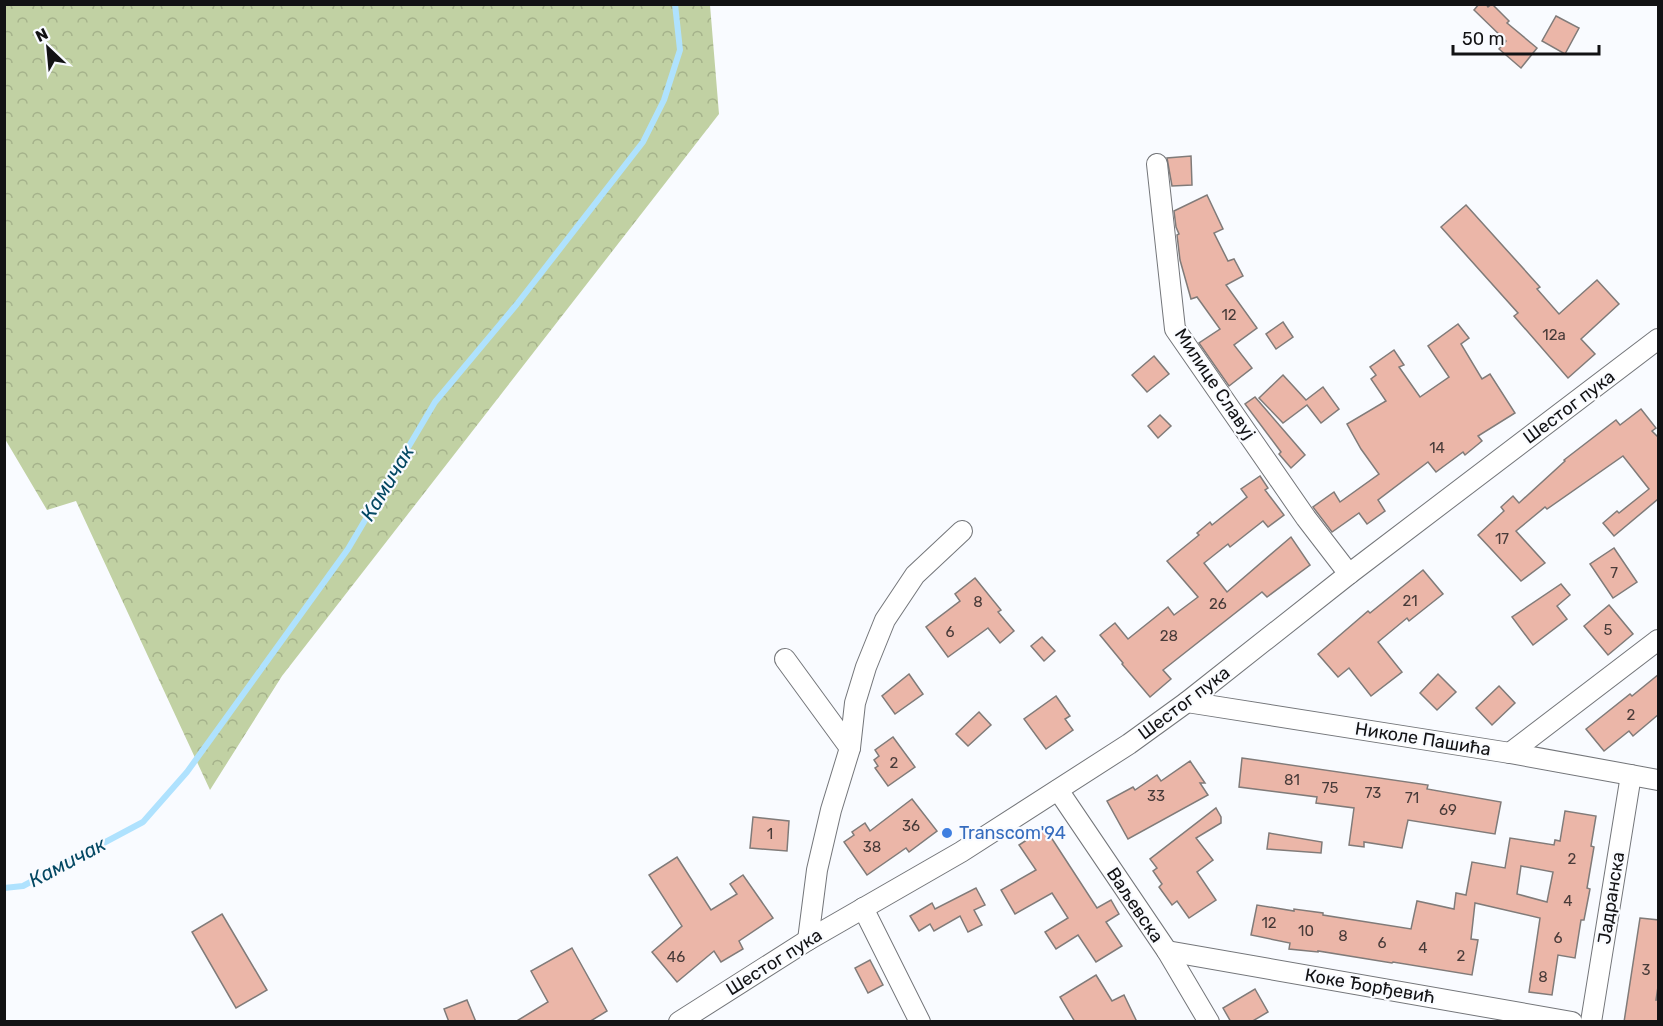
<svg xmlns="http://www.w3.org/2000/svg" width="1663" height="1026" font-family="Rubik,sans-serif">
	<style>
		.forest { fill: url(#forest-crowns) }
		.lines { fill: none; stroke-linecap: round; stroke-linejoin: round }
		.stream { stroke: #afe2fe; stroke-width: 6 }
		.building { fill: #ebb6a8; stroke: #807b79; stroke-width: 1.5; fill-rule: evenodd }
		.minor-casing { stroke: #74767a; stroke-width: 22 }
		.minor { stroke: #fff; stroke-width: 20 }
		.shop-dot { fill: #3f7fe0; stroke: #f9fbff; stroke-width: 2 }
		.labels { text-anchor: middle; stroke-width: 4.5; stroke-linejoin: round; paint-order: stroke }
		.number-label { font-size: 15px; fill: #483b39 }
		.street-label { font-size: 18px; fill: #121214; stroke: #f9fbff }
		.shop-label { font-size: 18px; fill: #366cbe; stroke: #f9fbff; text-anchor: start }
		.water-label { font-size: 20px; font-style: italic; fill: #044863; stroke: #f9fbff }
	</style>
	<defs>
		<pattern id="forest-crowns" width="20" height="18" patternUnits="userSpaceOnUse" patternTransform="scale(1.5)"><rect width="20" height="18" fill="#c1d1a3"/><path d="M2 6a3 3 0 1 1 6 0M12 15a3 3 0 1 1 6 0" fill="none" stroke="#a5b28b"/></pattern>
	</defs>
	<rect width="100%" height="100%" fill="#f9fbff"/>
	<polygon class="forest" points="5,4 710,5 719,114 282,676 210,790 76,501 47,510 5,439"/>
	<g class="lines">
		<polyline class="stream" points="4,888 23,886 143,822 187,772 348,549 435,402 517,304 643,142 664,100 680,50 675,4"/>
	</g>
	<g class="building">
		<polygon points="1479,4 1486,4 1488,7 1492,4 1509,21 1507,23 1537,48 1521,68 1499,49 1506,41 1474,10"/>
		<polygon points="1556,16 1579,28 1565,54 1542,41"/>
		<polygon points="1191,156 1192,185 1172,186 1167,158"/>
		<polygon points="1207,195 1223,229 1214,233 1228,261 1234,259 1243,276 1226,285 1257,328 1234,345 1252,368 1229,386 1199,343 1220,329 1197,297 1191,299 1180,260 1177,235 1179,234 1176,227 1174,211"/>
		<polygon points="1466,205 1540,287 1537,289 1559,314 1597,280 1619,304 1581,339 1595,354 1568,378 1514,316 1518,313 1441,227"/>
		<polygon points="1283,322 1293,337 1276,349 1266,334"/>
		<polygon points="1458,324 1469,338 1461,344 1482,379 1490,374 1515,413 1478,436 1482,441 1465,455 1463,452 1436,472 1428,462 1378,500 1385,511 1367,524 1359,513 1332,532 1313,507 1334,492 1340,502 1379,474 1361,449 1347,424 1386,401 1371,379 1376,375 1370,367 1394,350 1404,365 1399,367 1420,397 1449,377 1428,346"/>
		<polygon points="1154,356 1169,374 1147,392 1132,375"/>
		<polygon points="1283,375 1306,400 1323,387 1339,409 1321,423 1307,405 1283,423 1259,398"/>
		<polygon points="1255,397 1305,455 1291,468 1279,454 1281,452 1245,404"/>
		<polygon points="1641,409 1656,428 1652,431 1659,438 1659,501 1657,500 1614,536 1603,523 1617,511 1619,513 1649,489 1623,456 1547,509 1545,507 1516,531 1545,563 1521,581 1478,535 1504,511 1501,507 1513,496 1519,503 1565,461 1564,460 1616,420 1620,425"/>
		<polygon points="1160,415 1171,426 1158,438 1148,426"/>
		<polygon points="1260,476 1268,488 1265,490 1284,515 1268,527 1263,521 1230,547 1228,544 1204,563 1227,592 1291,537 1310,565 1267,597 1262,592 1163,670 1171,679 1150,697 1122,664 1123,663 1100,635 1115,623 1128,639 1168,607 1174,615 1198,597 1167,561 1199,535 1197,533 1210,522 1212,525 1247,497 1241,489"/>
		<polygon points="1614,548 1637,582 1613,598 1590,564"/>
		<polygon points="1423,570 1443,594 1409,621 1407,618 1378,642 1402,672 1371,696 1349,668 1338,677 1318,654 1368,611 1370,613"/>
		<polygon points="975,578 1001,610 998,612 1014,631 1000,643 988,628 948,657 926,627 960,601 955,594"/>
		<polygon points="1561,584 1570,595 1557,606 1567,619 1533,645 1512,617"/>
		<polygon points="1609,605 1633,634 1608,655 1584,626"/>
		<polygon points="1042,637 1055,651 1044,661 1031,646"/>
		<polygon points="909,674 923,694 895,714 882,696"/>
		<polygon points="1438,674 1456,692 1437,710 1420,693"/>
		<polygon points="1659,674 1659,714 1633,736 1629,731 1604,751 1586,729 1630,694 1632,696"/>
		<polygon points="1499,686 1515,703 1492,725 1476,708"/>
		<polygon points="1056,696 1070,716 1065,719 1073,730 1046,749 1024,719"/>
		<polygon points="979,712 991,725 968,746 956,734"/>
		<polygon points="893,737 915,767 888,786 875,768 878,766 874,760 879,756 875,750"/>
		<polygon points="1242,758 1428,785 1427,789 1501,802 1495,834 1408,820 1402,848 1364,842 1364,847 1349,845 1354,808 1316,803 1317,797 1239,787"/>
		<polygon points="1190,761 1205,783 1200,783 1208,795 1128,839 1107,801 1133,787 1135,790 1157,775 1161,781"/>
		<polygon points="912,799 937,831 909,852 906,848 867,875 844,842 854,835 852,832 865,823 870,831"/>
		<polygon points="1216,808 1221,817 1221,823 1196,838 1213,860 1197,872 1216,900 1189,918 1177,901 1172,905 1159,887 1162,884 1153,871 1157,868 1150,859"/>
		<path d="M1565,811l31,5 -5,30 3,1 -7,41 3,1 -6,31h-3l-6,38 -17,-3 -6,40 -23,-3 11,-74 -65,-15 -4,36 7,1 -6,35 -79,-13 -1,1 -74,-12v1l-29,-3 1,-6 -39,-8 6,-30 37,6v-2l29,4v2l88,14 6,-28 37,8 2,-16 10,2 6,-33 33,6 5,-30 44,7 1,-5 5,1zM1521,866l32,6 -6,30 -30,-8z"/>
		<polygon points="753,817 789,821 787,851 750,848"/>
		<polygon points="1045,828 1097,908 1111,900 1119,914 1106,922 1122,946 1096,962 1078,935 1056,949 1045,932 1068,918 1052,893 1015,914 1001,890 1036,870 1019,845"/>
		<polygon points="1269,833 1322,842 1321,853 1267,849"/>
		<polygon points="677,857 711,910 737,894 730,884 743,875 773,918 739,941 743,949 721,962 714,951 677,982 652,952 682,926 649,875"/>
		<polygon points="976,888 985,905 974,910 982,925 968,932 960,916 934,931 930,924 919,931 910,916 932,903 935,909"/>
		<polygon points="222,914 267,990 236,1008 192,932"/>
		<polygon points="1640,918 1659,920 1659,980 1656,1000 1659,1000 1659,1022 1624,1022"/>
		<polygon points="572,948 607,1011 589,1022 515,1022 548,1002 531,971"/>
		<polygon points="870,960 883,985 868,993 855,968"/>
		<polygon points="1096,975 1112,1001 1124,995 1137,1022 1075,1022 1060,997"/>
		<polygon points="1255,989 1268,1012 1251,1022 1231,1022 1223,1008"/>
		<polygon points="467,1000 476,1022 449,1022 444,1009"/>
	</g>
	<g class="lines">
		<defs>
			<g id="minor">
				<polyline points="1157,164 1175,329 1306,518 1349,574"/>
				<polyline points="785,659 850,748"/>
				<polyline points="1187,702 1510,753 1658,780"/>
				<polyline points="1510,753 1658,640"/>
				<polyline points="1058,790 1167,951 1209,1022"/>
				<polyline points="863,908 920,1022"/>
				<polyline points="808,940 817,870 831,810 850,748 855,703 866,667 885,620 915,575 962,531"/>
				<polyline points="1167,951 1572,1022"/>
				<polyline points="679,1022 808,940 961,852 1129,744 1187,702 1349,574 1658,339"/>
				<polyline points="1591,1022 1631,775"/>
			</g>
		</defs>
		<use href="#minor" class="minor-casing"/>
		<use href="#minor" class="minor"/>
	</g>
	<circle class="shop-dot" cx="947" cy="833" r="6"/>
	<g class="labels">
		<g class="number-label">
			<text x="1229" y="320">12</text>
			<text x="1554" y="340">12a</text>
			<text x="1437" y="453">14</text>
			<text x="1502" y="544">17</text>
			<text x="1614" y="578">7</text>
			<text x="1410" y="606">21</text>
			<text x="978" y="607">8</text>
			<text x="1218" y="609">26</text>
			<text x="1608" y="635">5</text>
			<text x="950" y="637">6</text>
			<text x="1169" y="641">28</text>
			<text x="1631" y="720">2</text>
			<text x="894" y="768">2</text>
			<text x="1292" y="785">81</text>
			<text x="1330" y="793">75</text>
			<text x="1373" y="798">73</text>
			<text x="1156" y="801">33</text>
			<text x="1412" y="803">71</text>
			<text x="1448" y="815">69</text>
			<text x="911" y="831">36</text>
			<text x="770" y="839">1</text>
			<text x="872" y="852">38</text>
			<text x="1572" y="864">2</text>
			<text x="1568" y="906">4</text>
			<text x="1269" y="928">12</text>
			<text x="1306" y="936">10</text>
			<text x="1343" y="941">8</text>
			<text x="1558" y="943">6</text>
			<text x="1382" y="948">6</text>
			<text x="1423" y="953">4</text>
			<text x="1461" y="961">2</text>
			<text x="676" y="962">46</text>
			<text x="1646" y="975">3</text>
			<text x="1543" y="982">8</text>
		</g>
		<g class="street-label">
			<text transform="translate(1215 384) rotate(56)" y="6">Милице Славуј</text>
			<text transform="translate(1569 407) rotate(-37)" y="6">Шестог пука</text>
			<text transform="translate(1184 703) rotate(-37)" y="6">Шестог пука</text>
			<text transform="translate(1423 739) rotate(9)" y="6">Николе Пашића</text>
			<text transform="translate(1611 898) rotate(-81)" y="6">Јадранска</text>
			<text transform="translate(1135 905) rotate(56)" y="6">Ваљевска</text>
			<text transform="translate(774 962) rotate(-32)" y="6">Шестог пука</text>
			<text transform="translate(1370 986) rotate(10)" y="6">Коке Ђорђевић</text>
		</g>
		<g class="shop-label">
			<text x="959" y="839">Transcom'94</text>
		</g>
		<g class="water-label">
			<text transform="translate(387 483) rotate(-59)" y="7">Камичак</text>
			<text transform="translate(67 862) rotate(-28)" y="7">Камичак</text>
		</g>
	</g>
	<rect width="1663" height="1026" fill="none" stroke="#121214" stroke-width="12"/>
	<g transform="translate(48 48) rotate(334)" stroke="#f9fbff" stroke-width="4.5" paint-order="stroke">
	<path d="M0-4.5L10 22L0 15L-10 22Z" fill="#121214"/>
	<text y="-9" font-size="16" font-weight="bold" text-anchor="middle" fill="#121214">N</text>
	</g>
	<path d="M1453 45v9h146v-9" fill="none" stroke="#121214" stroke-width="3"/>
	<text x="1462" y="45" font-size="18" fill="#121214" stroke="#f9fbff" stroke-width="4.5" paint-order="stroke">50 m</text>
</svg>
